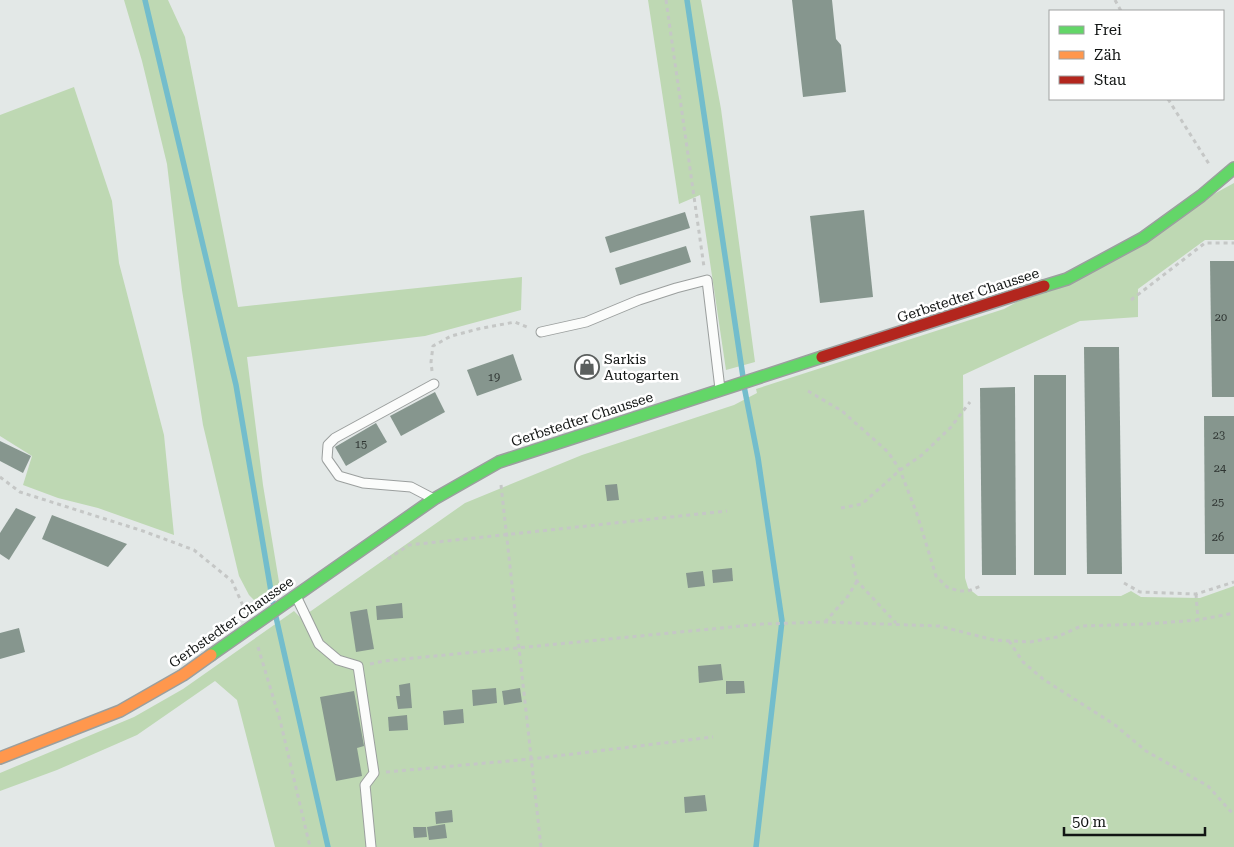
<svg xmlns="http://www.w3.org/2000/svg" width="1234" height="847" font-family="'Roboto Serif',serif">
	<style>
		.green { fill: #bed8b3 }
		.lines { fill: none; stroke-linecap: round; stroke-linejoin: round }
		.stream { stroke: #73bdcc; stroke-width: 5.5 }
		.building { fill: #86968e }
		.lane-casing { stroke: #9b9f9e; stroke-width: 11 }
		.fast-casing { stroke: #9b9f9e; stroke-width: 14 }
		.slow-casing { stroke: #9b9f9e; stroke-width: 14 }
		.jam-casing { stroke: #9b9f9e; stroke-width: 14 }
		.path { stroke: #c5c7c6; stroke-width: 3; stroke-dasharray: 4 4; stroke-linecap: butt }
		.lane { stroke: #fbfcfb; stroke-width: 9 }
		.fast { stroke: #63d668; stroke-width: 11 }
		.slow { stroke: #ff974d; stroke-width: 11 }
		.jam { stroke: #b3261e; stroke-width: 11 }
		.labels { text-anchor: middle; stroke-width: 5; stroke-linejoin: round; paint-order: stroke }
		.number-label { font-size: 11px; fill: #2f3532 }
		.street-label { font-size: 14px; fill: #121514; stroke: #fff }
		.poi-label { font-size: 14px; fill: #121514; stroke: #fff; text-anchor: start }
	</style>
	<rect width="100%" height="100%" fill="#e3e8e7"/>
	<g class="green">
		<polygon points="124,0 168,0 185,37 238,307 522,277 521,310 425,336 247,357 263,485 280,588 259,605 249,595 239,576 203,425 182,290 167,164 142,61"/>
		<polygon points="648,0 701,0 721,109 755,362 726,370 700,195 679,204"/>
		<polygon points="74,87 112,201 119,263 164,435 174,535 98,508 58,498 23,485 32,456 0,436 0,115"/>
		<polygon points="1234,183 1234,240 1205,240 1138,289 1138,317 1080,321 963,375 965,578 968,588 978,596 1121,596 1131,591 1141,597 1200,598 1234,586 1234,847 275,847 237,700 215,681 137,735 57,770 0,791 0,773 134,717 183,689 294,611 301,618 465,503 582,455 734,405 757,393 756,389 1004,309"/>
	</g>
	<g class="lines">
		<g class="stream">
			<polyline points="145,0 236,385 273,603"/>
			<polyline points="687,0 743,377"/>
			<polyline points="744,386 758,458 782,621 756,847"/>
			<polyline points="276,617 328,847"/>
		</g>
	</g>
	<g class="building">
		<polygon points="792,0 832,0 836,39 841,45 846,92 803,97"/>
		<polygon points="864,210 873,297 820,303 810,216"/>
		<polygon points="685,212 690,228 610,253 605,237"/>
		<polygon points="686,246 691,262 620,285 615,268"/>
		<polygon points="1210,261 1234,261 1234,397 1212,397"/>
		<polygon points="1084,347 1119,347 1122,574 1087,574"/>
		<polygon points="513,354 522,380 477,396 467,370"/>
		<rect x="1034" y="375" width="32" height="200"/>
		<polygon points="1015,387 1016,575 982,575 980,388"/>
		<polygon points="435,392 445,412 401,436 390,416"/>
		<polygon points="1204,416 1234,416 1234,554 1205,554"/>
		<polygon points="376,423 387,442 346,466 335,447"/>
		<polygon points="0,441 31,456 23,473 0,461"/>
		<polygon points="617,484 619,500 607,501 605,485"/>
		<polygon points="16,508 36,517 9,560 0,554 0,533"/>
		<polygon points="52,515 127,544 108,567 42,539"/>
		<polygon points="732,568 733,581 713,583 712,570"/>
		<polygon points="703,571 705,586 688,588 686,573"/>
		<polygon points="402,603 403,618 377,620 376,606"/>
		<polygon points="367,609 374,649 356,652 350,612"/>
		<polygon points="19,628 25,652 0,659 0,633"/>
		<polygon points="721,664 723,680 699,683 698,666"/>
		<polygon points="726,681 744,681 745,693 726,694"/>
		<polygon points="410,683 412,708 398,709 396,696 400,696 399,685"/>
		<polygon points="496,688 497,703 473,706 472,690"/>
		<polygon points="520,688 522,702 504,705 502,691"/>
		<polygon points="354,691 364,746 357,748 362,776 336,781 320,697"/>
		<polygon points="463,709 464,723 444,725 443,711"/>
		<polygon points="407,715 408,730 389,731 388,717"/>
		<polygon points="705,795 707,811 685,813 684,797"/>
		<polygon points="452,810 453,822 436,824 435,812"/>
		<polygon points="445,824 447,838 429,840 427,827"/>
		<polygon points="413,827 426,827 427,837 414,838"/>
	</g>
	<g class="lines">
		<defs>
			<g id="lane">
				<polyline points="541,332 586,322 639,300 676,288 707,280 720,389"/>
				<polyline points="432,498 411,487 363,483 339,476 327,459 328,445 335,438 434,384"/>
				<polyline points="296,596 319,644 338,660 358,666 374,773 365,785 371,847"/>
			</g>
			<g id="fast">
				<polyline points="1044,286 1067,279 1143,238 1201,196 1234,168"/>
				<polyline points="211,655 434,499 499,462 822,357"/>
			</g>
			<polyline id="slow" points="0,758 120,711 183,675 211,655"/>
			<polyline id="jam" points="822,357 1044,286"/>
		</defs>
		<use href="#lane" class="lane-casing"/>
		<use href="#fast" class="fast-casing"/>
		<use href="#slow" class="slow-casing"/>
		<use href="#jam" class="jam-casing"/>
		<g class="path">
			<polyline points="666,0 704,267"/>
			<polyline points="1115,0 1121,11"/>
			<polyline points="1168,99 1209,164"/>
			<polyline points="1131,300 1205,243 1234,243"/>
			<polyline points="432,371 431,362 433,346 451,336 478,329 515,322 529,328"/>
			<polyline points="808,391 842,411 888,452 900,470 917,514 936,576 947,587 959,591 968,591 981,586"/>
			<polyline points="0,477 20,492 143,531 194,550 232,581 244,608"/>
			<polyline points="501,485 541,847"/>
			<polyline points="841,508 862,504 900,470 922,455 951,427 970,402"/>
			<polyline points="851,556 857,581 896,623"/>
			<polyline points="388,559 409,545 727,511"/>
			<polyline points="1124,583 1140,592 1196,594 1234,582"/>
			<polyline points="1196,594 1198,620"/>
			<polyline points="825,622 848,596 857,581"/>
			<polyline points="1009,641 1023,662 1043,679 1115,725 1146,751 1208,786 1234,815"/>
			<polyline points="258,647 280,720 310,847"/>
			<polyline points="370,664 384,661 762,624 825,622 939,626 994,640 1030,642 1057,637 1081,626 1146,624 1198,620 1234,613"/>
			<polyline points="386,772 531,759 713,737"/>
		</g>
		<use href="#lane" class="lane"/>
		<use href="#fast" class="fast"/>
		<use href="#slow" class="slow"/>
		<use href="#jam" class="jam"/>
	</g>
	<defs>
		<symbol id="shop-ring" viewBox="-11 -11 22 22"><circle r="9.5" fill="#fff" stroke="#5b5f5e" stroke-width="1.5"/><path d="M-5-2.5h2.3a2.7 3.5 0 0 1 5.4 0H5L5.5 6h-11ZM-1.5-2.5h3a1.5 2.3 0 0 0-3 0Z" fill="#5b5f5e"/></symbol>
	</defs>
	<g fill-rule="evenodd">
		<use href="#shop-ring" x="573" y="353" width="28" height="28"/>
	</g>
	<g class="labels">
		<g class="number-label">
			<text x="1221" y="321">20</text>
			<text x="494" y="381">19</text>
			<text x="1219" y="439">23</text>
			<text x="361" y="448">15</text>
			<text x="1220" y="472">24</text>
			<text x="1218" y="506">25</text>
			<text x="1218" y="541">26</text>
		</g>
		<g class="street-label">
			<text transform="translate(968 295) rotate(-18)" y="5">Gerbstedter Chaussee</text>
			<text transform="translate(582 419) rotate(-18)" y="5">Gerbstedter Chaussee</text>
			<text transform="translate(231 622) rotate(-35)" y="5">Gerbstedter Chaussee</text>
		</g>
		<g class="poi-label">
			<text x="604" y="364">Sarkis<tspan x="604" dy="16">Autogarten</tspan></text>
		</g>
	</g>
	<rect x="1049" y="10" width="175" height="90" fill="#ffffff" stroke="#a0a1a1"/>
	<rect x="1059" y="26" width="25" height="8" fill="#63d668" stroke="#a0a1a1"/>
	<text x="1094" y="35" font-size="15" fill="#121514">Frei</text>
	<rect x="1059" y="51" width="25" height="8" fill="#ff974d" stroke="#a0a1a1"/>
	<text x="1094" y="60" font-size="15" fill="#121514">Zäh</text>
	<rect x="1059" y="76" width="25" height="8" fill="#b3261e" stroke="#a0a1a1"/>
	<text x="1094" y="85" font-size="15" fill="#121514">Stau</text>
	<path d="M1064 827v8h141v-8" fill="none" stroke="#121514" stroke-width="2.5"/>
	<text x="1072" y="827" font-size="15" fill="#121514" stroke="#ffffff" stroke-width="4" paint-order="stroke">50 m</text>
</svg>
